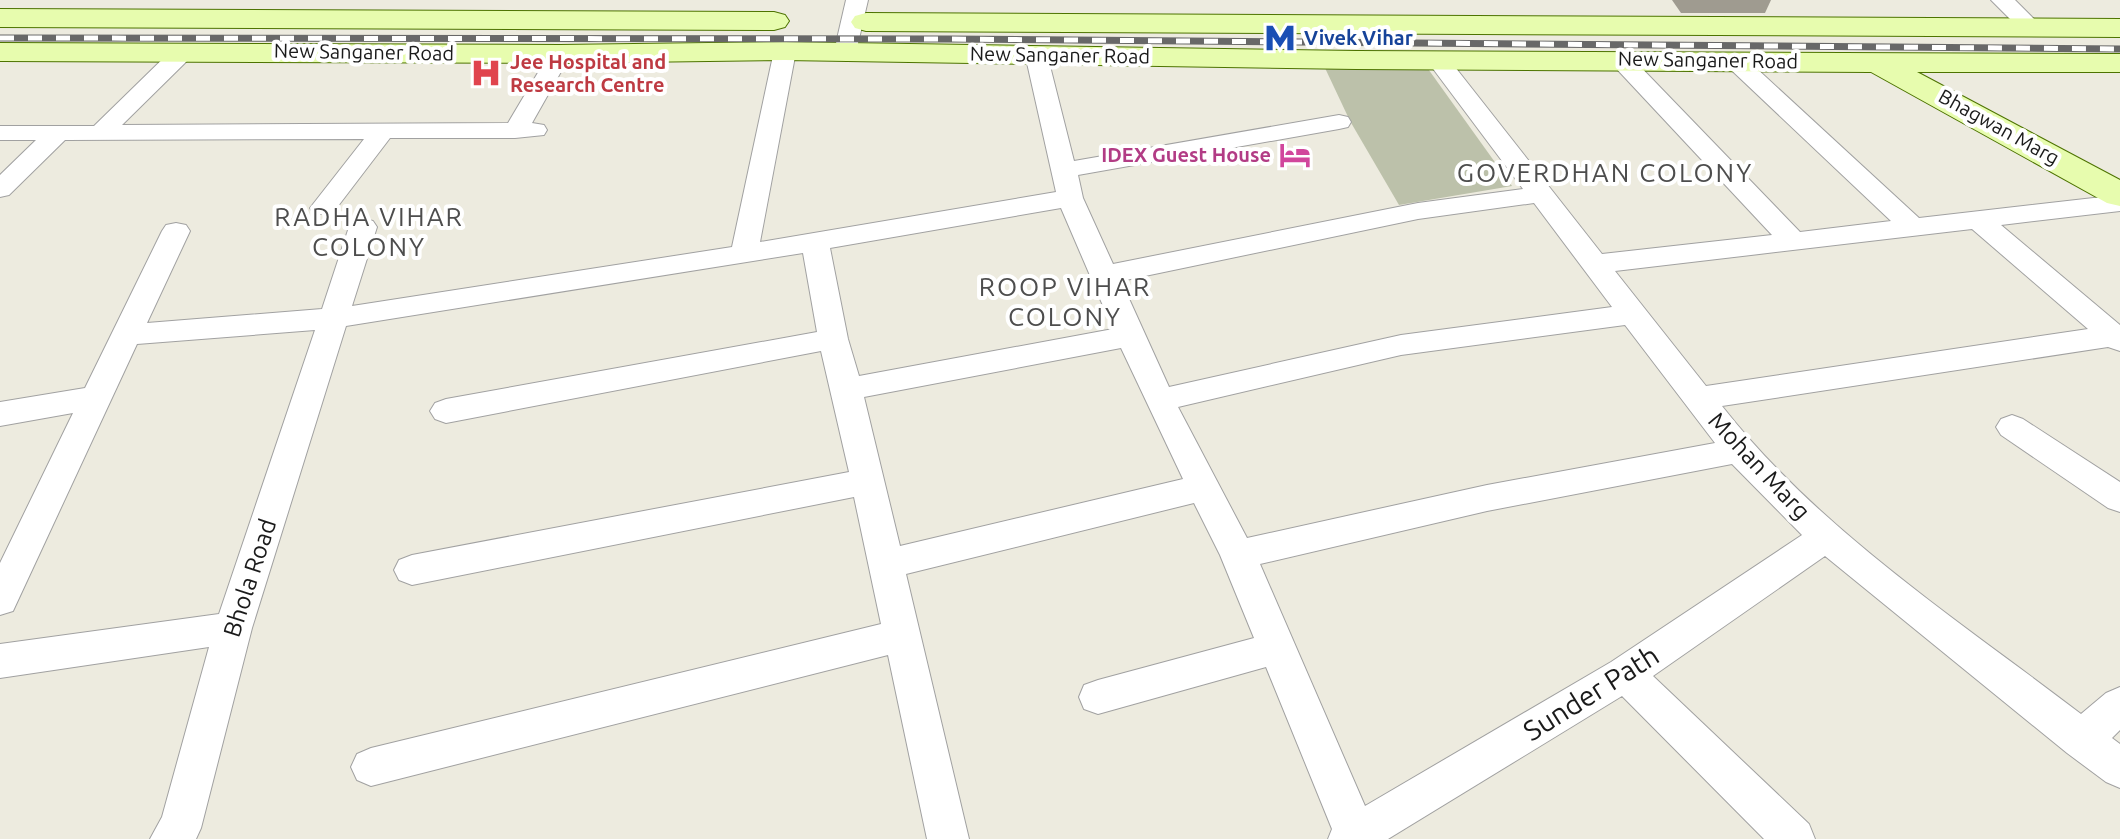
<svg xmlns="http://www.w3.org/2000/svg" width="2120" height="839" font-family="Ubuntu,sans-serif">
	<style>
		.construction { fill: #bcc1aa }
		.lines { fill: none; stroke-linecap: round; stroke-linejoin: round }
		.street-casing { stroke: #a1a1a1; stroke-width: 2 }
		.secondary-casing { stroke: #4d7300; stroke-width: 2 }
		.street { fill: #fff; fill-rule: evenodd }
		.secondary { fill: #e7fcae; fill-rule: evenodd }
		.rail-casing { stroke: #686868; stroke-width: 7 }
		.rail { stroke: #fff; stroke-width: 5; stroke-dasharray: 14; stroke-linecap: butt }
		.wall { fill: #9f9b90 }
		.labels { text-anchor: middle; stroke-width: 8; stroke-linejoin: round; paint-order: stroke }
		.far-transit-label { font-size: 20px; font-weight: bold; fill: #164399; stroke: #fff; text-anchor: start }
		.far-street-label { font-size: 20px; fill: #1a1a1a; stroke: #fff }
		.far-health-label { font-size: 20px; font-weight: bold; fill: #be3a42; stroke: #fff; text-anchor: start }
		.far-hotel-label { font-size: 20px; font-weight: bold; fill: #b23c85; stroke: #fff; text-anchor: end }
		.street-label { font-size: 24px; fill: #1a1a1a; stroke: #fff }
		.neighbourhood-label { font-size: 26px; letter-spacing: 2px; fill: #4d4d4d; stroke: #fff }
		.near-street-label { font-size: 28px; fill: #1a1a1a; stroke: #fff }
	</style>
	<rect width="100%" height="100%" fill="#edebdf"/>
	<polygon class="construction" points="1426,66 1512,186 1399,205 1350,121 1325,68"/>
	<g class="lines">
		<defs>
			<g id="street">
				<polygon points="846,0 868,0 856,52 853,57 837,57 834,52"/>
				<polygon points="1991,0 2015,0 2042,27 2039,32 2023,32"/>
				<polygon points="184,44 192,46 195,51 192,56 122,125 508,123 552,49 568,49 571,54 532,123 544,125 547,130 544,135 515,138 390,138 332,214 314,214 310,208 364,139 65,140 9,195 0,197 0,175 36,140 0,140 0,126 94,126 176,46"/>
				<path d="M785,44l8,2 3,5 -36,191 296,-50 -31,-138 3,-5h16l3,5 27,107 265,-46 9,2 3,5 -3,5 -9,2 -261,46 5,23 30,66 305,-61 105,-14 -98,-131 3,-5h16l158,201 170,-19 -159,-170 -3,-5 3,-5h16l171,177 91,-11 -165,-156 -3,-5 3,-5h16l177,163 201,-23v16l-119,14 119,100v26l-12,-4 -386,59c97,124 235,213 359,308l25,-21 14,-6v43l-8,8 8,6v44l-14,-6 -39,-29 -242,-197 -172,120 156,148 6,15h-51l-142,-143 -234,143h-60l4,-10 -66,-162 -168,47 -14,-5 -5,-12 5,-12 14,-5 156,-42 -34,-83 -26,-52 -288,71 63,265h-42l-39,-184 -517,131 -14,-6 -6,-13 6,-13 14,-6 510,-124 -27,-127 -442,88 -13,-5 -5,-10 5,-10 13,-5 437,-83 -28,-121 -375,72 -11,-4 -5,-8 5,-8 11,-4 371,-67 -14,-79 -457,73 -94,302 -51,200 -5,11h-46l12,-22 47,-170 -209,31v-34l219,-30 96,-284 -178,14 -124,267 -13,4v-52l73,-150 -73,13v-24l85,-14 77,-157 4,-6 10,-2 10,2 4,6 -43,92 175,-14 27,-82 4,-6 10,-2 10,2 4,6 -25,79 380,-59 42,-196 3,-5zM1534,203l78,104 -211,28 -232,52 -48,-106 297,-62zM1061,208l52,121 -254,47 -11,-37 -18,-91zM1972,229l116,100 -382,57 -91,-115zM1625,325l90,118 -228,42 -240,53 -69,-131 223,-52zM1121,348l62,131 -283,67 -36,-149zM1732,464l70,71 -191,127 -246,144 -105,-242 227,-53z"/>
				<polygon points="2012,415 2023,419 2120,482 2120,512 2108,508 2001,435 1996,427 2001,419"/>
			</g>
			<g id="secondary">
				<polygon points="0,9 774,12 785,15 789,21 785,27 774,30 0,27"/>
				<polygon points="866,13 2120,19 2120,37 866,31 855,28 851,22 855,16"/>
				<polygon points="785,42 1356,51 2120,54 2120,72 1917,72 2120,180 2120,206 2107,203 1871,72 1356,69 785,60 560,63 0,61 0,43 560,45"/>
			</g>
		</defs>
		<use href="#street" class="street-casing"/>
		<use href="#secondary" class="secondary-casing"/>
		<use href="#street" class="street"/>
		<use href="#secondary" class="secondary"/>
		<defs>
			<polyline id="rail" points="0,38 948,39 2120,49"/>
		</defs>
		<use href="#rail" class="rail-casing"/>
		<use href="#rail" class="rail"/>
	</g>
	<polygon class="wall" points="1672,0 1771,0 1765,13 1681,13"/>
	<defs>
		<symbol id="metro-bare" viewBox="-9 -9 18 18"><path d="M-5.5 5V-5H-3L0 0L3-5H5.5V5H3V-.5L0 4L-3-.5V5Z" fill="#1a4fb4" stroke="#fff" stroke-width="2.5" paint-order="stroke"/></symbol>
		<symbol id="hospital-bare" viewBox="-9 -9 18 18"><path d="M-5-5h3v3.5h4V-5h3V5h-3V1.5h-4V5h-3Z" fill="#e0444e" stroke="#fff" stroke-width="2.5" paint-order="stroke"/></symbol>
		<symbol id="hotel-bare" viewBox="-9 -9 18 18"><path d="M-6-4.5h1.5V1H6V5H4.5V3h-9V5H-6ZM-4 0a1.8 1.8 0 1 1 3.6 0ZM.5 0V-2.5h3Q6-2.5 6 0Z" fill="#d1479c" stroke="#fff" stroke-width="2.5" paint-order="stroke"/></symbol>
	</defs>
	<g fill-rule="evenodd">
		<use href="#metro-bare" x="1258" y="16" width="44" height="44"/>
		<use href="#hospital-bare" x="464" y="51" width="44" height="44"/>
		<use href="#hotel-bare" x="1273" y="133" width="44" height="44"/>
	</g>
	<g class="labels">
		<g class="far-transit-label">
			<text x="1304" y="45">Vivek Vihar</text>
		</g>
		<g class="far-street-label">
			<text transform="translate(364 52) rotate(1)" y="7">New Sanganer Road</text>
			<text transform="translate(1060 55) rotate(1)" y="7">New Sanganer Road</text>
			<text transform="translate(1708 60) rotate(1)" y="7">New Sanganer Road</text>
			<text transform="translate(1999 127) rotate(29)" y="7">Bhagwan Marg</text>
		</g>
		<g class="far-health-label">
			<text x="510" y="69">Jee Hospital and<tspan x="510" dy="23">Research Centre</tspan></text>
		</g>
		<g class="far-hotel-label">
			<text x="1271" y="162">IDEX Guest House</text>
		</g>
		<g class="street-label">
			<text transform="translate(1759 466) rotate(47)" y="8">Mohan Marg</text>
			<text transform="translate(250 578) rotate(-72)" y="8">Bhola Road</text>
		</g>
		<g class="neighbourhood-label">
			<text x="1605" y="182">GOVERDHAN COLONY</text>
			<text x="369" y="226">RADHA VIHAR<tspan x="369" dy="30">COLONY</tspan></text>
			<text x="1065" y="296">ROOP VIHAR<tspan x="1065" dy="30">COLONY</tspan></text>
		</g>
		<g class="near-street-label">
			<text transform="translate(1591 693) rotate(-32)" y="10">Sunder Path</text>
		</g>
	</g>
</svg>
